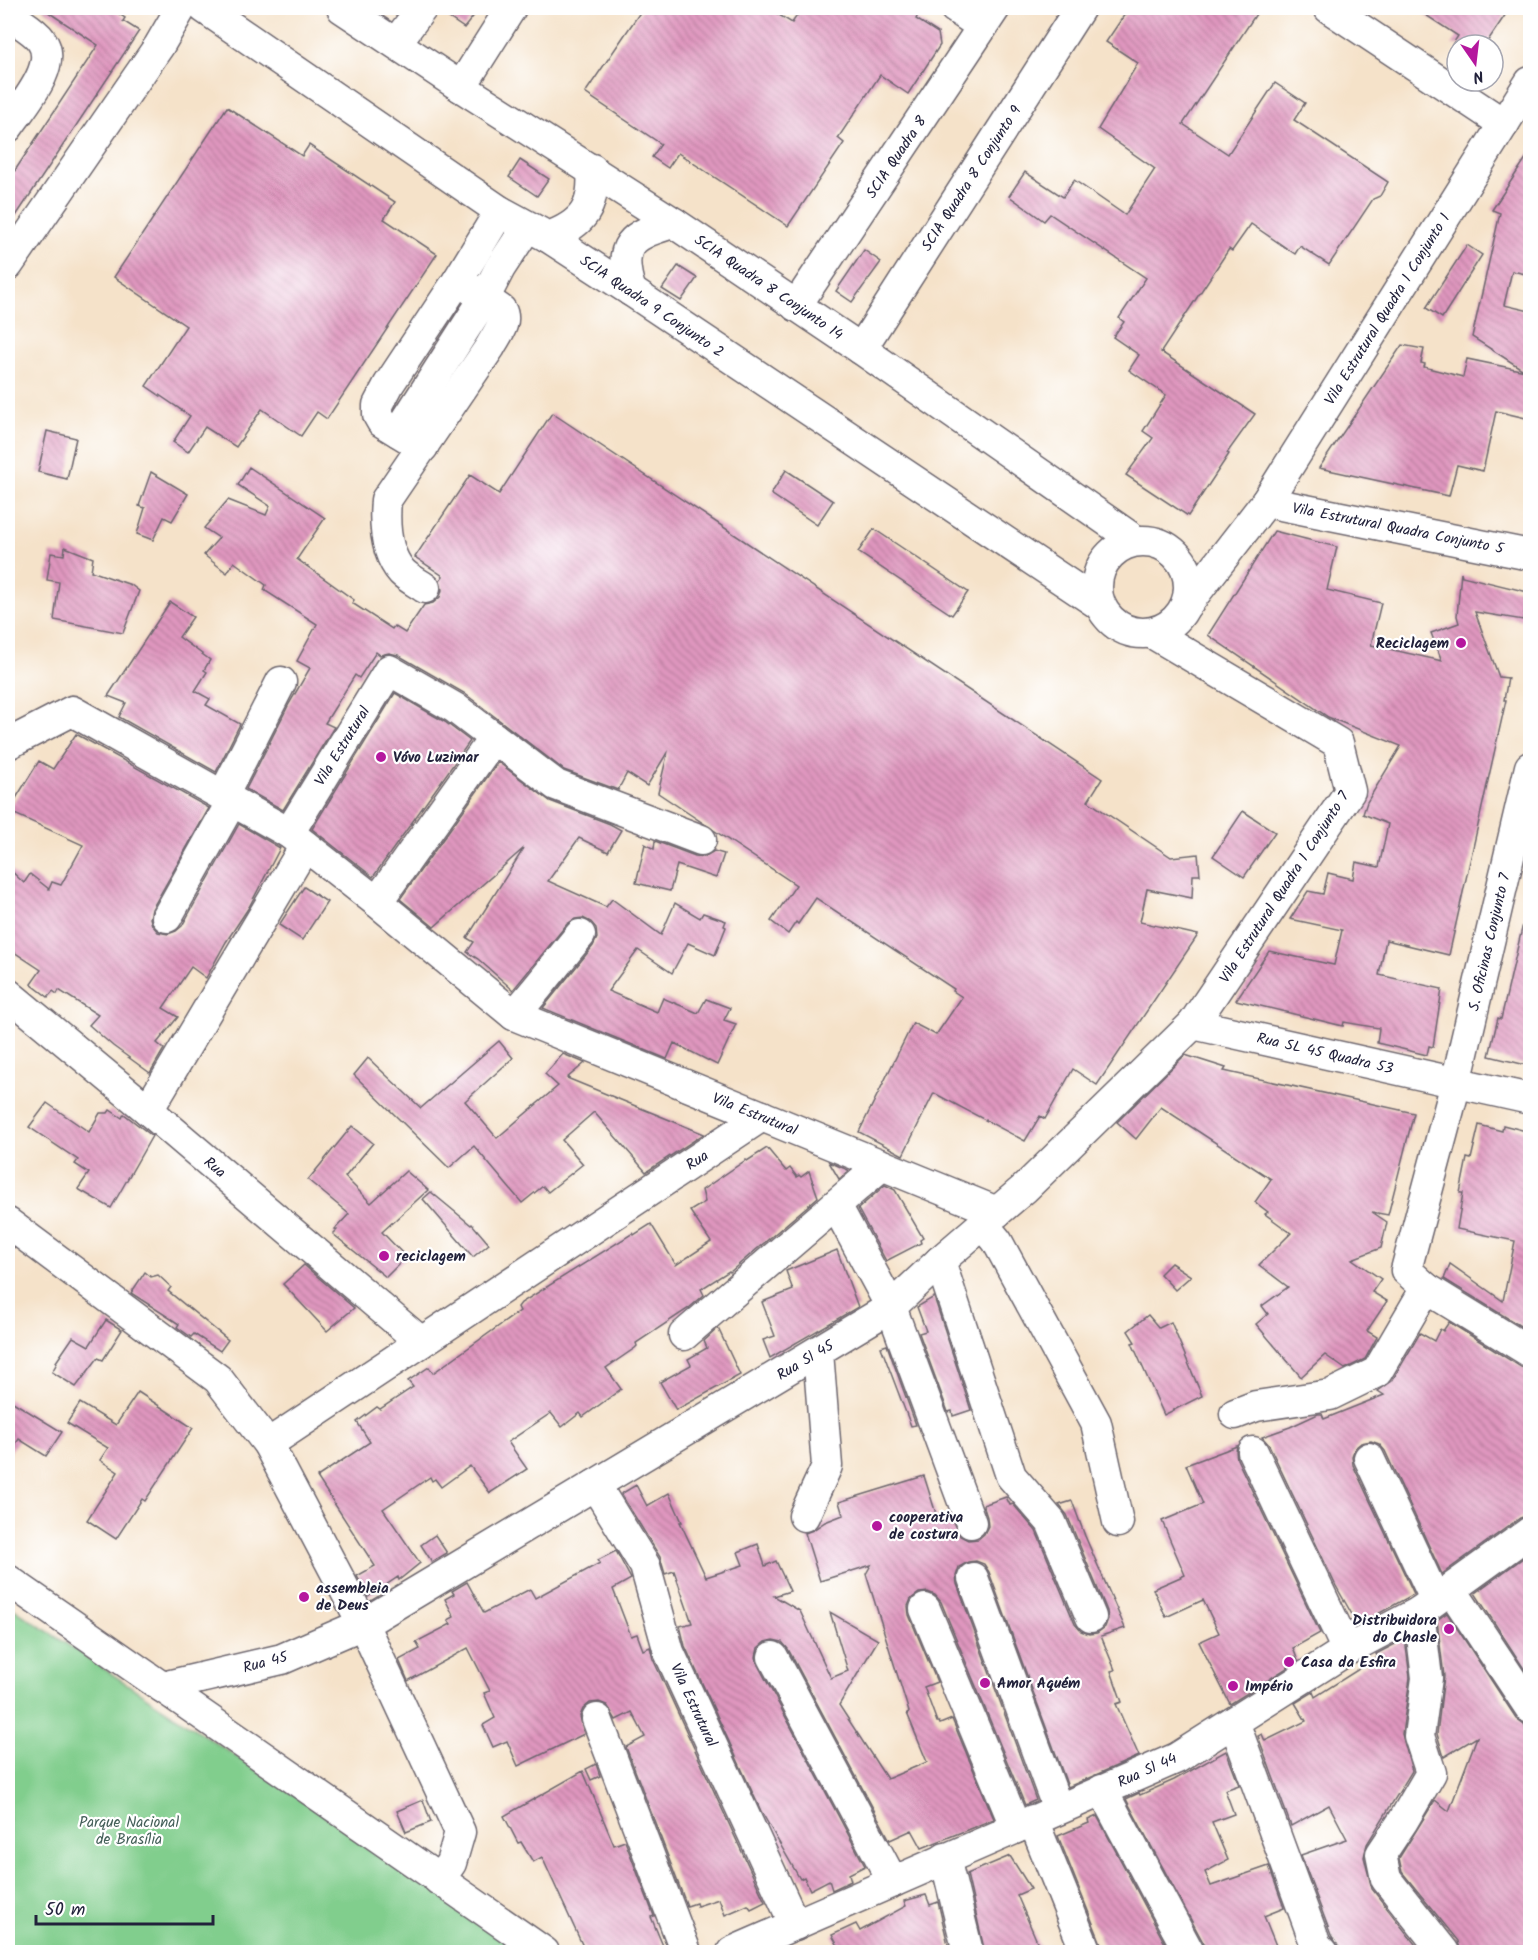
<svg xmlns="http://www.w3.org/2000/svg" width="1538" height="1960" font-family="Kalam,sans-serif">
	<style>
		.park { fill: #81ce8d; stroke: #527864; stroke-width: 1.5 }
		.building { fill: url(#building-back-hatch) }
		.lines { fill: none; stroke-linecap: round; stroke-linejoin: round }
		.minor-casing { stroke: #6c656d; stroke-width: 33 }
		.minor { stroke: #fff; stroke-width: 30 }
		.poi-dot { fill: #b5179e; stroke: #fff; stroke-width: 2 }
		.labels { text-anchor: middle; stroke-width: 4.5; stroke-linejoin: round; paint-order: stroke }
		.street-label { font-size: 15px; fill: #22223b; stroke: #fff }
		.poi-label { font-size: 15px; font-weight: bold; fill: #22223b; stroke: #fff; text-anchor: start }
		.park-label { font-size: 15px; fill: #435e58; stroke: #fff }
	</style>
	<defs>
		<pattern id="building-back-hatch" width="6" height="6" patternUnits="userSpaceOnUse" patternTransform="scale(1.5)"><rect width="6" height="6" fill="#e097bf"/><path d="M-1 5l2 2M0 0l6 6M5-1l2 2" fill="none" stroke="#b57b9c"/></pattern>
	</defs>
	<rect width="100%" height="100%" fill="#fff"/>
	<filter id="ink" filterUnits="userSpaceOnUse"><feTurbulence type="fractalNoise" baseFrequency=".0167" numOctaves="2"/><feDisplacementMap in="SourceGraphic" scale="12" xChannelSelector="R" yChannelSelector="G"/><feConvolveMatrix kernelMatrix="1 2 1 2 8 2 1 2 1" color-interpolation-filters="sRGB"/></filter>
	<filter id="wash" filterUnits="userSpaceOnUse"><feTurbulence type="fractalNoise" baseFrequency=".008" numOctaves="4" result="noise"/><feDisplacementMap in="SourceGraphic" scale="24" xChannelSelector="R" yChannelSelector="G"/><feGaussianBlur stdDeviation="1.35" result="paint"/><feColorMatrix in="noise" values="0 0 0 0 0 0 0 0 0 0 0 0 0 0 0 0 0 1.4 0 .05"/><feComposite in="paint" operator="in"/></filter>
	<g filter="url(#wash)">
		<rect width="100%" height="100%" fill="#f5e2c9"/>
		<polygon class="park" points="8,1605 531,1952 8,1952"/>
		<g id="blocks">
			<g class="building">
				<polygon points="42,8 110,8 125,18 123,21 139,31 8,228 8,181 98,45"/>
				<polygon points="439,8 480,8 464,28 439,11"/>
				<polygon points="643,8 768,8 792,23 802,8 908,8 918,15 916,19 938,33 940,45 908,94 880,75 838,138 844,143 788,226 678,153 668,168 652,157 661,144 585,93"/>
				<polygon points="1129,8 1260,8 1183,124 1228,154 1275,83 1305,103 1294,120 1388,182 1380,196 1373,199 1329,265 1300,246 1295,254 1251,224 1232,251 1229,249 1161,352 1255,414 1227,453 1229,454 1188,516 1126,475 1153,438 1143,431 1166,395 1129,370 1139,355 1113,337 1124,322 1119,318 1146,278 1050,214 1044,221 1009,196 1025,172 1063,197 1074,180 1125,215 1155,169 1098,129 1138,63 1106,42"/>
				<polygon points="1415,8 1510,8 1485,45 1452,45 1458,36"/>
				<polygon points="227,107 302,156 309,145 395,202 384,219 437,254 327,419 317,412 301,436 262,409 236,447 205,427 188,452 173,442 190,416 146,386 186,326 114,277"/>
				<polygon points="1530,152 1530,275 1512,271 1504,305 1530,311 1530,419 1496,411 1483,471 1457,465 1449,496 1319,468 1402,345 1424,349 1421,363 1425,364 1424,367 1463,377 1467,359 1525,371 1472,337 1500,213 1492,210"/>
				<polygon points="520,160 549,179 537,196 509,177"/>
				<polygon points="1467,245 1482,255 1442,318 1426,308"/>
				<polygon points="864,250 881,262 852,302 836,291"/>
				<polygon points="678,266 697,278 681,301 662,289"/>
				<polygon points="552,413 1102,779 1088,801 1171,857 1198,854 1200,875 1193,875 1192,898 1147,889 1140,922 1198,935 1097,1085 1073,1069 1045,1119 1040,1116 1025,1141 934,1093 903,1155 859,1132 913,1023 936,1035 962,997 953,991 954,989 816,898 798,924 796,922 788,934 771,921 796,885 658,793 668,751 647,786 627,773 618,790 564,770 464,693 398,655 389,653 380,655 376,652 359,678 355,675 325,723 334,727 283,810 246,789 289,704 310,668 297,661 317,624 264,590 266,585 234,562 227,573 204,555 219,538 204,528 228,500 266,515 270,506 238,485 249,467 325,518 297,559 354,600 352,603 392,629 394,626 405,633 424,605 433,603 440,597 442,590 440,580 443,576 415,557 470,475 499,494"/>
				<polygon points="47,431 76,438 67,479 38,472"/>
				<polygon points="786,470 833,501 817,525 771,494"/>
				<polygon points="151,472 188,494 172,521 164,517 153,540 137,534 145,508 139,506"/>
				<polygon points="874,529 968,592 952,615 858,552"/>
				<polygon points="1274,531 1337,547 1327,590 1381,603 1371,645 1442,661 1431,633 1459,623 1457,616 1461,572 1462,576 1528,592 1523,620 1475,612 1499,677 1508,678 1504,700 1506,700 1449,955 1386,940 1379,975 1442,989 1433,1047 1429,1046 1427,1055 1377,1043 1379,1028 1344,1022 1343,1026 1236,1000 1269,951 1334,965 1342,930 1290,919 1308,891 1323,894 1328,873 1353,879 1356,862 1379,867 1388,824 1363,814 1367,802 1401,746 1328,717 1208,635"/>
				<polygon points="65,547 93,558 91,571 131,585 139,591 123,633 54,620 59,582 47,580 51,553 64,555"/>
				<polygon points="170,602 193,617 179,637 210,660 204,670 207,672 195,691 210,699 206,705 240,724 216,772 119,717 126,703 108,696"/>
				<polygon points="395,693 445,722 470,741 373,877 312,829"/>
				<polygon points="76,734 209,808 152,909 150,918 152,925 158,932 168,934 176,931 182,926 239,824 280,848 249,907 226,942 206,978 191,967 163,1008 178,1017 157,1043 164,1049 150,1073 113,1046 89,1025 98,1015 59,990 57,994 53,991 48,997 31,984 41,970 8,948 8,868 24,883 30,874 49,889 52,882 61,885 83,845 8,811 39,761 53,769"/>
				<polygon points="498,762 550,801 610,824 621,830 608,852 579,838 548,881 606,907 612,899 661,935 675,903 700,918 703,913 726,921 724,926 726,927 715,955 688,943 672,973 638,950 608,991 657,1012 663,998 698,1013 706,999 730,1008 724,1020 736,1024 717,1065 674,1043 667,1059 543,1008 593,946 597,938 596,928 591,922 583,918 575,919 567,924 513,990 478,959 467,952 474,942 467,938 524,848 434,927 400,899"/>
				<polygon points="1243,811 1275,832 1244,877 1213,856"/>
				<polygon points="655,841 695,856 704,857 714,851 724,854 716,878 677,865 670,891 636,883 645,844 654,849"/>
				<polygon points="304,887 327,902 302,940 279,925"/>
				<polygon points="1523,924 1530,925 1530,1066 1489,1056 1498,1018 1501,1019"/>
				<polygon points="499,1041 513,1058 465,1101 497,1138 558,1086 545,1074 563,1054 585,1063 567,1078 704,1134 646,1172 594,1112 562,1140 583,1164 548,1192 543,1186 522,1203 474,1146 449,1168 354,1075 368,1058 421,1108"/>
				<polygon points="1185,1055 1226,1068 1224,1071 1414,1113 1388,1215 1372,1212 1387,1222 1381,1248 1352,1259 1381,1279 1372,1292 1387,1301 1367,1331 1377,1337 1365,1359 1345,1369 1325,1355 1301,1377 1256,1324 1268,1314 1262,1306 1288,1287 1259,1265 1291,1233 1265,1214 1268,1212 1255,1202 1271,1179 1161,1107 1136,1139 1117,1122"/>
				<polygon points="47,1103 89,1132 100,1113 108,1113 110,1110 122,1118 124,1114 152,1136 111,1208 78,1189 89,1173 75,1164 78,1160 29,1127"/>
				<polygon points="1479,1125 1502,1131 1503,1125 1530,1132 1530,1332 1444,1279 1450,1264 1503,1301 1515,1241 1457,1229 1463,1193 1460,1193 1467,1158 1471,1159"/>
				<polygon points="352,1126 373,1143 345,1177 371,1203 406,1171 428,1190 382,1232 406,1257 386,1277 333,1234 337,1230 335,1229 349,1214 308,1180"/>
				<polygon points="767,1148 786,1171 790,1168 797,1177 799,1175 801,1177 809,1171 818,1197 730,1272 729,1271 701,1289 704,1295 689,1308 636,1343 637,1346 635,1348 606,1368 621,1389 583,1417 580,1413 562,1427 551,1413 508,1442 527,1469 490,1493 470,1466 441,1487 435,1479 432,1481 430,1477 383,1509 420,1563 399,1580 398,1577 368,1597 357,1576 375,1566 317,1477 370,1442 357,1422 377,1407 380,1409 413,1387 408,1381 429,1367 433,1373 520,1311 518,1307 521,1303 633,1233 634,1235 651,1224 676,1265 711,1242 690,1211 705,1202 702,1190 746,1160 747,1161"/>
				<polygon points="829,1162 848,1170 849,1171 839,1179"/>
				<polygon points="885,1185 895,1190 923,1238 920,1240 921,1243 886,1261 858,1209"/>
				<polygon points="431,1192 471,1225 472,1224 489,1244 473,1257 423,1199"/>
				<polygon points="837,1250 858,1307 770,1358 763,1340 775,1336 762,1302 793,1290 786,1271"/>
				<polygon points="1171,1263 1191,1276 1175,1290 1160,1274"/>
				<polygon points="304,1265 354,1308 327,1331 283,1284"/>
				<polygon points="145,1272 151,1277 158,1275 171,1287 168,1291 228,1340 220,1351 194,1334 191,1337 177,1327 179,1324 131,1293"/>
				<polygon points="934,1297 971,1410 953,1416 952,1411 948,1412 919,1333 926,1331 917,1307"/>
				<polygon points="1148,1315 1159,1328 1171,1322 1202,1396 1164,1415 1132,1343 1135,1342 1128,1331"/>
				<polygon points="106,1320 122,1330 103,1360 98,1358 76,1387 52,1372 57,1363 56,1362 73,1337 89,1346"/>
				<polygon points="1449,1322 1521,1367 1530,1369 1530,1515 1520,1518 1442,1574 1385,1451 1379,1444 1371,1441 1361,1443 1355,1448 1352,1456 1353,1465 1414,1594 1358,1625 1336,1586 1269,1445 1262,1437 1290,1427 1318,1414 1322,1414 1324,1419 1384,1395 1378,1391 1392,1381 1420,1333 1434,1341 1440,1329 1443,1331"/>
				<polygon points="718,1328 740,1375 676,1410 660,1382 691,1365 688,1359 707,1348 704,1341"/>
				<polygon points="887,1345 916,1425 911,1426 881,1347"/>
				<polygon points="138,1392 193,1428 145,1501 142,1499 116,1539 87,1520 118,1472 100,1460 108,1448 67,1423 80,1403 116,1425"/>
				<polygon points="8,1399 62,1432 46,1456 19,1439 8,1455"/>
				<polygon points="1237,1446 1236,1451 1237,1459 1320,1633 1293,1648 1298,1661 1230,1704 1199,1642 1219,1633 1203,1600 1166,1617 1153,1589 1185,1575 1162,1521 1203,1504 1186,1465"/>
				<polygon points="924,1476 938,1520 950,1516 960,1536 968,1540 978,1539 984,1534 988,1526 987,1517 983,1505 1006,1497 1010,1505 1013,1504 1036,1531 1075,1624 1081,1631 1089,1634 1097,1633 1105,1627 1108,1619 1107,1611 1067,1515 1059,1505 1072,1501 1085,1536 1125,1628 1101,1636 1115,1670 1111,1671 1122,1702 1116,1704 1139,1756 1068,1787 989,1572 984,1564 976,1561 968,1562 959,1567 956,1576 957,1584 1036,1800 1025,1805 941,1602 935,1595 928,1592 919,1593 911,1599 908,1606 909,1615 937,1682 924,1687 937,1722 939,1722 940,1724 952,1719 994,1819 922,1848 912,1830 890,1840 788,1649 782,1642 773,1640 765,1642 758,1648 756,1657 758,1665 865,1866 849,1874 851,1881 832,1890 829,1880 810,1890 804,1877 800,1879 761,1811 685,1646 680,1626 692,1623 674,1571 665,1574 660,1557 621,1494 636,1485 647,1506 669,1493 682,1522 680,1522 706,1577 743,1565 738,1552 758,1544 765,1566 776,1561 790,1591 774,1596 800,1611 831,1678 848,1671 830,1612 878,1640 839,1705 887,1779 927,1762 907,1713 909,1712 866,1574 871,1565 820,1581 805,1533 813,1530 825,1522 843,1515 839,1502"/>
				<polygon points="435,1535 447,1553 432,1562 421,1545"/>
				<polygon points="616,1551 631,1579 613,1589 631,1636 637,1634 643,1650 650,1647 653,1659 765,1902 751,1909 748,1905 725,1915 719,1899 697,1906 696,1903 687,1906 626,1747 645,1737 632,1712 616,1720 607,1705 599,1702 590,1703 583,1709 580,1716 584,1734 518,1766 507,1741 493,1747 483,1725 495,1718 484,1693 490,1691 468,1648 408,1681 399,1660 420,1649 416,1642 451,1624 448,1620 454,1617 445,1599 454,1594 452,1591 467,1582 484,1613 530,1589 535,1598 600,1563 598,1560"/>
				<polygon points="1530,1553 1530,1678 1475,1593"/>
				<polygon points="1447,1613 1516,1718 1524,1724 1530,1733 1530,1953 1461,1953 1458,1941 1402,1872 1399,1858 1435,1800 1449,1811 1477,1737 1444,1757 1437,1734 1444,1676 1437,1620"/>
				<polygon points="1405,1639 1410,1678 1402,1734 1412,1771 1367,1844 1364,1857 1372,1889 1422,1953 1340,1953 1339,1947 1331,1935 1301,1855 1347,1839 1329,1805 1291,1826 1258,1736 1262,1734 1265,1741 1306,1721 1295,1703 1313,1692 1315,1697 1378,1657 1376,1654"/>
				<polygon points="1226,1751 1239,1785 1225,1790 1234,1814 1212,1822 1228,1860 1205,1872 1211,1886 1269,1866 1284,1908 1264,1916 1279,1953 1206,1953 1204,1944 1126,1799 1139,1793 1140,1795 1174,1780"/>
				<polygon points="596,1764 600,1776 591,1780 586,1769"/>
				<polygon points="583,1771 614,1845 625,1841 654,1916 651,1917 666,1953 586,1953 542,1857 533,1862 521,1842 518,1843 504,1816"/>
				<polygon points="423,1800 431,1822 406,1832 397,1811"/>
				<polygon points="1097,1816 1170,1953 1103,1953 1102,1946 1058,1836 1089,1823 1088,1820"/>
				<polygon points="1010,1856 1031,1889 1017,1895 1042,1953 985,1953 967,1874"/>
				<polygon points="926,1895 930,1905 938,1902 950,1953 842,1953 832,1935 856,1924 860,1931 906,1906 904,1901"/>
			</g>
		</g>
	</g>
	<g filter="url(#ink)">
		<use href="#blocks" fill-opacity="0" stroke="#6c656d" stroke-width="1.5"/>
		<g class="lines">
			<defs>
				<g id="minor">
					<polyline points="204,8 500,211 548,237 631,291 1100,605"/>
					<polyline points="342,8 461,87 674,223 861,349 1136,541"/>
					<polyline points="955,8 982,26"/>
					<polyline points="1329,8 1504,124"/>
					<path d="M8,14c10,8 26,16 33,26 19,25 -19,66 -33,87"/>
					<polyline points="396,43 422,8"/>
					<polyline points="461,87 511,8"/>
					<path d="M548,237c36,-13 47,-30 44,-68"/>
					<polyline points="8,265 159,46 181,8"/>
					<path d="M631,291c-15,-46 0,-57 43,-68"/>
					<polyline points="796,306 995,8"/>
					<polyline points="861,349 1080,8"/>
					<polyline points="399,432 484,299 500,268 527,227"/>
					<polyline points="423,447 382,422 378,415 378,405 389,384 458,280 500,211"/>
					<polyline points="1266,502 1530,555"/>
					<circle cx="1143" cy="587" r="46"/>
					<path d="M425,588c-7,-5 -17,-10 -23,-16 -17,-19 -18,-48 -16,-72l104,-153c6,-12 18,-24 11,-37l-43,-30"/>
					<polyline points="1187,604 1266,502 1530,82"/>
					<polyline points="8,744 72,711 289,833 377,902 514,1015 997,1212"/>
					<polyline points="1530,767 1456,1083 1406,1270 1426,1288 1530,1352"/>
					<polyline points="223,796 281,682"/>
					<polyline points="289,833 389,670 455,708 556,785 701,840"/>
					<polyline points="377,902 494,738"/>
					<polyline points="167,917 232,801"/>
					<polyline points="8,994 148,1110 421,1342"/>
					<path d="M514,1015c24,-26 44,-54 66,-80"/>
					<polyline points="1193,1024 1530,1099"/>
					<polyline points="148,1110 305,846"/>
					<polyline points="836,1205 891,1307 971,1523"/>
					<polyline points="8,1223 218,1379 268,1444 363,1624 460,1832 451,1863 439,1880"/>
					<polyline points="983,1224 997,1241 1096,1423 1118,1522"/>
					<polyline points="940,1261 1011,1476 1051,1522 1091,1617"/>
					<polyline points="684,1335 882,1165"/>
					<polyline points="1235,1414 1256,1406 1330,1395 1377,1372 1426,1288"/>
					<polyline points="268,1444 762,1116"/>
					<polyline points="1253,1452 1347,1650"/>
					<polyline points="1369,1458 1435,1599"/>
					<polyline points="595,1485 645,1566 669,1652 795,1925"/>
					<polyline points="804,1516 827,1466 818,1352"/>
					<polyline points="973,1578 1058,1809"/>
					<polyline points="8,1580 544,1952"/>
					<polyline points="1451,1589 1530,1708"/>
					<polyline points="925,1609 1016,1828"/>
					<polyline points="1419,1612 1427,1678 1419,1736 1431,1773 1403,1821 1381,1854 1386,1879 1444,1952"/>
					<polyline points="773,1657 893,1882"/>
					<polyline points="162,1687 282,1659 363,1624 891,1307 940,1261 1025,1188 1193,1024 1350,791 1338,743 1152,633"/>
					<polyline points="597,1719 686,1952"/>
					<polyline points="1234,1722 1316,1945 1323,1952"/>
					<polyline points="1102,1790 1189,1952"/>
					<polyline points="1033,1820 1086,1952"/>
					<polyline points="945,1858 968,1952"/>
					<polyline points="732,1952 1177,1758 1347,1650 1419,1612 1530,1532"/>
				</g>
			</defs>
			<use href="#minor" class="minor-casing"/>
			<use href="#minor" class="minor"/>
		</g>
	</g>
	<g class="poi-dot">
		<circle cx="1461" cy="643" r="6"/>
		<circle cx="381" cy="757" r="6"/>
		<circle cx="384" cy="1256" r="6"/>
		<circle cx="877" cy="1526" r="6"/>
		<circle cx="304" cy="1597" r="6"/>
		<circle cx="1449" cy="1629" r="6"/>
		<circle cx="1289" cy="1662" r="6"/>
		<circle cx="985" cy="1683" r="6"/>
		<circle cx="1233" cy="1686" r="6"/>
	</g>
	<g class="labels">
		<g class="street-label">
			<text transform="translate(896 157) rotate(-56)" y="5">SCIA Quadra 8</text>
			<text transform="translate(971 178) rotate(-57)" y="5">SCIA Quadra 8 Conjunto 9</text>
			<text transform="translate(769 287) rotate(34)" y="5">SCIA Quadra 8 Conjunto 14</text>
			<text transform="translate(652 306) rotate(34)" y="5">SCIA Quadra 9 Conjunto 2</text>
			<text transform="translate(1387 309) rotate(-58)" y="5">Vila Estrutural Quadra 1 Conjunto 1</text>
			<text transform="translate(1398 528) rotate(11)" y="5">Vila Estrutural Quadra Conjunto 5</text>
			<text transform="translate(342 746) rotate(-58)" y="5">Vila Estrutural</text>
			<text transform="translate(1284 887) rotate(-57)" y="5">Vila Estrutural Quadra 1 Conjunto 7</text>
			<text transform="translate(1489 942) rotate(-77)" y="5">S. Oficinas Conjunto 7</text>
			<text transform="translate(1325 1053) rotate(13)" y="5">Rua SL 45 Quadra 53</text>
			<text transform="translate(755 1114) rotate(22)" y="5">Vila Estrutural</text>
			<text transform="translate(697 1160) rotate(-33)" y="5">Rua</text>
			<text transform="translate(215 1167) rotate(40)" y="5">Rua</text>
			<text transform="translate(805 1360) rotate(-31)" y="5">Rua Sl 45</text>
			<text transform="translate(265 1662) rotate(-15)" y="5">Rua 45</text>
			<text transform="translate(694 1705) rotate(65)" y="5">Vila Estrutural</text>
			<text transform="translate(1147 1770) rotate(-24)" y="5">Rua Sl 44</text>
		</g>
		<g class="poi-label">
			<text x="1449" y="648" text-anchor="end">Reciclagem</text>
			<text x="393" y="762">Vóvo Luzimar</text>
			<text x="396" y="1261">reciclagem</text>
			<text x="889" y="1522">cooperativa<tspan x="889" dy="17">de costura</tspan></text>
			<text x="316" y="1593">assembleia<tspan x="316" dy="17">de Deus</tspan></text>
			<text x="1437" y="1625" text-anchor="end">Distribuidora<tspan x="1437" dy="17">do Chasle</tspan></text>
			<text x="1301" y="1667">Casa da Esfira</text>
			<text x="997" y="1688">Amor Aquém</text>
			<text x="1245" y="1691">Império</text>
		</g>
		<g class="park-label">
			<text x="129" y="1827">Parque Nacional<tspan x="129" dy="17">de Brasília</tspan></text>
		</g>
	</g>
	<rect width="1538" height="1960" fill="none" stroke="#fff" stroke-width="30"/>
	<g transform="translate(1475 63) rotate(166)"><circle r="28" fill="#ffffff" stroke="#a7a7b1" stroke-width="1.5"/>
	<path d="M0-4.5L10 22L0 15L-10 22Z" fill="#b5179e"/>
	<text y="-9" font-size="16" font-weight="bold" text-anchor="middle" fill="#22223b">N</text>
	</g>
	<path d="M36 1915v9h177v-9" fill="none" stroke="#22223b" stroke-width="3"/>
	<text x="45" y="1915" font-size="18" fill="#22223b" stroke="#ffffff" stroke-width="4.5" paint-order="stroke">50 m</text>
</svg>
